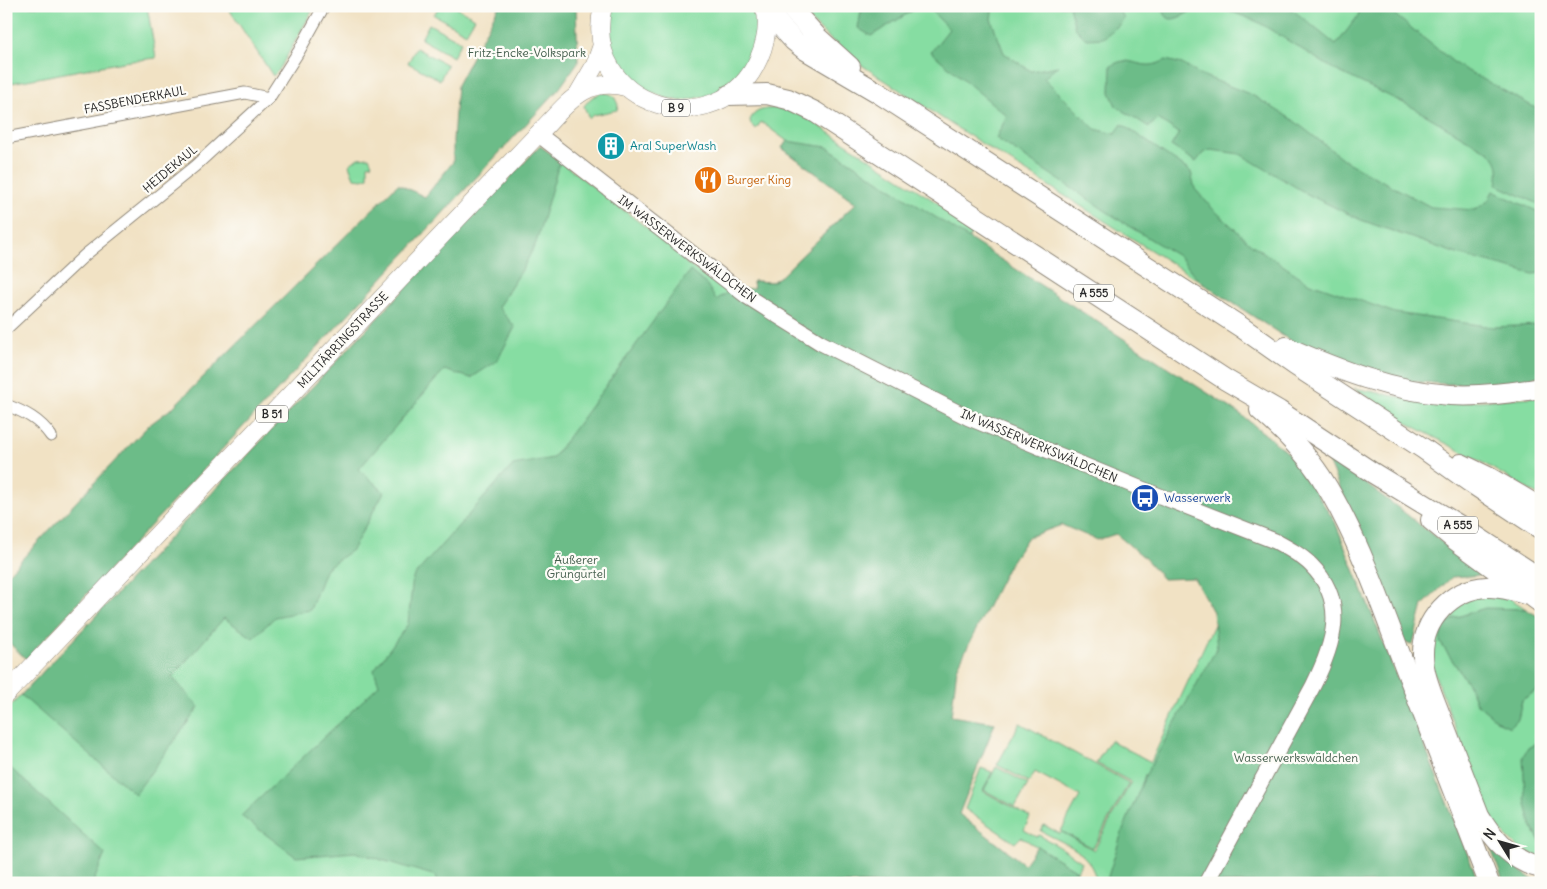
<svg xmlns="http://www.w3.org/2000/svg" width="1547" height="889" font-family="Delius,sans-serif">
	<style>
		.green { fill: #86dda2; stroke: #588466 }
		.forest { fill: #6cbc88; stroke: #4c745a }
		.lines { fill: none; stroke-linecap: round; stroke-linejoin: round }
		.street-casing { stroke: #8e8678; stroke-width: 13 }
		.secondary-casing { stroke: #8e8678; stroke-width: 17 }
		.primary-casing { stroke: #8e8678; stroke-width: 19 }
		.highway-casing { stroke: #8e8678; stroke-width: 22 }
		.street { stroke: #fff; stroke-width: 11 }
		.secondary { stroke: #fff; stroke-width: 15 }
		.primary { stroke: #fff; stroke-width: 18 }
		.highway { stroke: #fff; stroke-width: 20 }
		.labels { text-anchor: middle; stroke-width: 4.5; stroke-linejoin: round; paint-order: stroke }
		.shield { fill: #fdfcf7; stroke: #6a6a68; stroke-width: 1 }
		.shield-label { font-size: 11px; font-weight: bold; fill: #2b2b2b }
		.park-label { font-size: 12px; fill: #46604f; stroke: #fdfcf7 }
		.street-label { font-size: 12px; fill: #2b2b2b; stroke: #fdfcf7 }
		.culture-label { font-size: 12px; fill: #0d838f; stroke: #fdfcf7; text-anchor: start }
		.food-label { font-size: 12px; fill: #c56008; stroke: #fdfcf7; text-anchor: start }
		.transit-label { font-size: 12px; fill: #164399; stroke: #fdfcf7; text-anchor: start }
	</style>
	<rect width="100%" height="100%" fill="#fdfcf7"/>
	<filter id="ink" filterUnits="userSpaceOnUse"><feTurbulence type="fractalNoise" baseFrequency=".02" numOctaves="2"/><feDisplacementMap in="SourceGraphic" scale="10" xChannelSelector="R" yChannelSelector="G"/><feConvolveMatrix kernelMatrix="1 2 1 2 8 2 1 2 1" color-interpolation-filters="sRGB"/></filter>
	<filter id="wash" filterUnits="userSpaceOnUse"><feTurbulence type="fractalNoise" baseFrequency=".0096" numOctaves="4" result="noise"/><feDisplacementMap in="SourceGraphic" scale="20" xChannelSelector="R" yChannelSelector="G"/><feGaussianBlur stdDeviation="1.12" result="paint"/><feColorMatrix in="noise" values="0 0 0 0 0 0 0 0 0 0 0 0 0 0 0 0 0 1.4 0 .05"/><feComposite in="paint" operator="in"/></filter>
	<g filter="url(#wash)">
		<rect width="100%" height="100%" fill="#f1e2c4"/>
		<g class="green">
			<polygon points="6,6 147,6 156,58 123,62 6,84"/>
			<polygon points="227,6 315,6 279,70 273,76"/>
			<polygon points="439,6 454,6 475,18 466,33 434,15"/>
			<polygon points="612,6 757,6 760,17 755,50 738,77 712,95 682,101 665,98 636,86 616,61 609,46 610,13"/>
			<polygon points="794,6 1541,6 1541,375 1488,384 1446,384 1297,345 1198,280 954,126 851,58"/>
			<polygon points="429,24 461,42 453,57 421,39"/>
			<polygon points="416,48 447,65 440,80 408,63"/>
			<path d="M600,93c12,0 14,2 18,12l-1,5 -24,5 -4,4 -5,-13 7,-8z"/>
			<path d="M776,108l13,3 18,7 169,110 -8,11 272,175 52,42 43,66 144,361h-382c-7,-33 -29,-37 -56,-52l3,-6 16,9 2,-2 32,18 37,-68 -35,-19 14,-23 41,22 78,-170 -113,-58 -76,-27 -113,211 -2,109 99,56h-1018v-172l534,-565 137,105 10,13 23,16 10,2 10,9 24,-3 -1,-7 19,1 9,-6 75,-73 -74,-55 5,-7 -26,-19 -5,7 -5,-4 -1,-5c5,-11 15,-11 26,-12z"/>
			<polygon points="358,158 369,157 372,164 368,165 368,177 363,179 354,178 349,165"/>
			<polygon points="1354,388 1435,404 1533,397 1541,395 1541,451 1539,463 1541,497 1478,460 1407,423"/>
			<polygon points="1472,596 1508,597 1526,609 1509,609 1440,642 1469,685 1476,703 1518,719 1522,700 1537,690 1541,691 1540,741 1528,748 1531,825 1541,843 1541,859 1516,846 1492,822 1429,660 1434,631 1446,615"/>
			<polygon points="1020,723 1129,783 1093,848 1061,831 1080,796 1035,772 1029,782 997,765"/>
			<polygon points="996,767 1028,784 1015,807 984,790"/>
			<polygon points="981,768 992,772 983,791 1030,817 1024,830 1037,837 1039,835 1063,849 1082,862 1077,871 1021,837 1015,843 965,809"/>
		</g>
		<g class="forest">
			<polygon points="499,6 576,6 578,62 559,89 26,659 6,640 6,576 148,426 172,408 398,184 425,197 453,162 453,140 457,85"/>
			<polygon points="862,6 920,6 871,36 858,28"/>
			<polygon points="927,6 993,6 991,19 1004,53 1031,71 1058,66 1044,78 1095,129 1115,134 1122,124 1191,172 1195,189 1213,209 1251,244 1308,282 1395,313 1493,327 1541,325 1541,375 1525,381 1488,384 1446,384 1407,381 1297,345 1198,280 1180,257 1127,225 996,138 1007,116 931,52 949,29"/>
			<polygon points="1069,6 1122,6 1119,11 1124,18 1119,25 1103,38 1086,39 1075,28"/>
			<path d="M1160,6h40c-8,4 -27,18 -33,11 -3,-3 -4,-7 -7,-11z"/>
			<path d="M1217,6h71l48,39 22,-29 3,-10h23l73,59 84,46v94l-44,-20c2,-14 3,-22 -8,-33l-75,-44 -79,-38 -77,-48z"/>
			<path d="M1166,60l16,4 17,10 53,21 41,25 54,42 84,45 44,3 13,-9 5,-10 48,22v60l-8,1 -76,-20 -96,-34 -52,-25 -69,-41 -29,-4 -8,3 -7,9 -25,-16 8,-13 -21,-14 -9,8 -33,-21 -6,-14 1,-26c17,-11 23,0 40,-1 4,0 11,-3 15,-5z"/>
			<polygon points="787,141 827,147 1240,414 1292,456 1335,522 1479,883 1106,883 1121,835 1145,776 1217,648 1213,612 1194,578 1163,579 1145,558 1116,534 1097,540 1062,525 1028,537 1007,568 957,668 951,716 995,723 959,814 1024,864 1037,846 1077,871 1078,883 438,883 436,876 355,852 296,857 241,816 379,685 374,670 408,624 413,577 513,465 553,458 690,271 707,285 716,300 730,291 754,288 753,281 772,282 781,276 856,203 782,148"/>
			<polygon points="540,146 560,160 536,243 522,270 498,307 515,327 497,361 471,378 444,370 359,469 384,492 352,550 326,568 310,610 275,617 253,638 224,618 172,677 199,707 135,794 21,695"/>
			<polygon points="1325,454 1392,503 1484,575 1452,577 1423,605 1413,644 1405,643"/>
			<polygon points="1485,608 1526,609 1541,618 1541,691 1537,690 1522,700 1518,719 1510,727 1499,722 1476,703 1469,685 1440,642 1442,628 1454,618"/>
			<polygon points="1541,722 1541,843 1531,825 1525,799 1523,756 1528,748 1540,741"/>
			<polygon points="6,764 105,854 93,883 6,883"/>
			<polygon points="1491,849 1537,883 1504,883"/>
		</g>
	</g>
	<g filter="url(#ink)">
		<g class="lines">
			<defs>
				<g id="street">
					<polyline points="6,138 245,93 269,98"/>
					<polyline points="6,329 85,255 195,166 269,98 299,51 324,6"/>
					<path d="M6,405c19,7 34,15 45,31"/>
				</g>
				<path id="secondary" d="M538,134l210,163 73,46 148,75 168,69 138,54c13,7 26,14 36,24 37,37 23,79 2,121l-107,197"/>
				<g id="primary">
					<path d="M603,6c-24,101 117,143 156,52 7,-16 10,-34 6,-52"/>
					<polyline points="578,94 595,65 601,48"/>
					<path d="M6,694l532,-560c28,-28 45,-58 88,-47"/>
				</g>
				<g id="highway">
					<polyline points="789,6 818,38 850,67"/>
					<polyline points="766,10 794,41 804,49 877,92 1241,327 1295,365 1424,449 1470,482 1541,529"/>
					<polyline points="729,95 767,94 788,99 815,112 1226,380 1279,411 1373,473 1465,529 1541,579"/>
					<path d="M1286,347c52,23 106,44 164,48 30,2 61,-2 91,-7"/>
					<path d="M1260,410c22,19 45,42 61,67 36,56 60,128 84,190 28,72 56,144 84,216"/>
					<polyline points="1461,464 1490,478 1541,508"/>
					<polyline points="1431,520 1454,539 1541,603"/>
					<path d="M1528,595c-13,-4 -27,-9 -41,-8 -36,2 -65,33 -64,69 0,14 5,27 10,41l46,118c14,24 33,47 62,53"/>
				</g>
			</defs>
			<use href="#street" class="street-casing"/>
			<use href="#secondary" class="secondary-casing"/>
			<use href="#primary" class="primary-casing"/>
			<use href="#highway" class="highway-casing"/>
			<use href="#street" class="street"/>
			<use href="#secondary" class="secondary"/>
			<use href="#primary" class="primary"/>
			<use href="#highway" class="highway"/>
		</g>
	</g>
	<defs>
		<symbol id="building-disc" viewBox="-11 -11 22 22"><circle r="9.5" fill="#0f9aa8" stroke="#fdfcf7"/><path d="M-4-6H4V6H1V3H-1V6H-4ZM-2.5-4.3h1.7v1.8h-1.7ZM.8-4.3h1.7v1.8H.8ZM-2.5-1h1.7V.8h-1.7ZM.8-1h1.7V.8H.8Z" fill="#fff"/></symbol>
		<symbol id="restaurant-disc" viewBox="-11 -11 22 22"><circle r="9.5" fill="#e8710a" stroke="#fdfcf7"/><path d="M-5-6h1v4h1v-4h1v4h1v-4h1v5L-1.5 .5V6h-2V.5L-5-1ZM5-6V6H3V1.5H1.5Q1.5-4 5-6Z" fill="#fff"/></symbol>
		<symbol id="bus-disc" viewBox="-11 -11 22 22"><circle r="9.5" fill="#1a4fb4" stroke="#fdfcf7"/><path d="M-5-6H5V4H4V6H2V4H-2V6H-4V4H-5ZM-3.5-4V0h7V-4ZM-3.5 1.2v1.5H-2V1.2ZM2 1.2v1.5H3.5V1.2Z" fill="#fff"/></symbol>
	</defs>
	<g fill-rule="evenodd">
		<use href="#building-disc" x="595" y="130" width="32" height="32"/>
		<use href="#restaurant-disc" x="692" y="164" width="32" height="32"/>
		<use href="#bus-disc" x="1129" y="482" width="32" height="32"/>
	</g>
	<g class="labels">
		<g class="shield">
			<rect x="662" y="99.5" width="28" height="17" rx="4"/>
			<rect x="1074" y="284.5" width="40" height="17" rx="4"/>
			<rect x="256" y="405.5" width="32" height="17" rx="4"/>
			<rect x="1438" y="516.5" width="40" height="17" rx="4"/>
		</g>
		<g class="shield-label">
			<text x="676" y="112">B 9</text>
			<text x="1094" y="297">A 555</text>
			<text x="272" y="418">B 51</text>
			<text x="1458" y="529">A 555</text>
		</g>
		<g class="park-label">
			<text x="527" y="57">Fritz-Encke-Volkspark</text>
			<text x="576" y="564">Äußerer<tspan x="576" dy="14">Grüngürtel</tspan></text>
			<text x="1296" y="762">Wasserwerkswäldchen</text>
		</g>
		<g class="street-label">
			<text transform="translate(135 100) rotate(-11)" y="4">FASSBENDERKAUL</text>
			<text transform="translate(170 169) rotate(-40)" y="4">HEIDEKAUL</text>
			<text transform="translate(687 249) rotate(37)" y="4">IM WASSERWERKSWÄLDCHEN</text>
			<text transform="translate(343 340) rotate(-47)" y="4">MILITÄRRINGSTRASSE</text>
			<text transform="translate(1039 446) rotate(23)" y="4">IM WASSERWERKSWÄLDCHEN</text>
		</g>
		<g class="culture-label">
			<text x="630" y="150">Aral SuperWash</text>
		</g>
		<g class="food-label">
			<text x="727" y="184">Burger King</text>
		</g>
		<g class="transit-label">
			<text x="1164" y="502">Wasserwerk</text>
		</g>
	</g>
	<rect width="1547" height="889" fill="none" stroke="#fdfcf7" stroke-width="25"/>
	<g transform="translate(1500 842) rotate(307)" stroke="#fdfcf7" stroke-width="4" paint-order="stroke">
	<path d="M0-4L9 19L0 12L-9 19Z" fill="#2b2b2b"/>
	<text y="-8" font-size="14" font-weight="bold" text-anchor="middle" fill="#2b2b2b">N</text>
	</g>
</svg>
